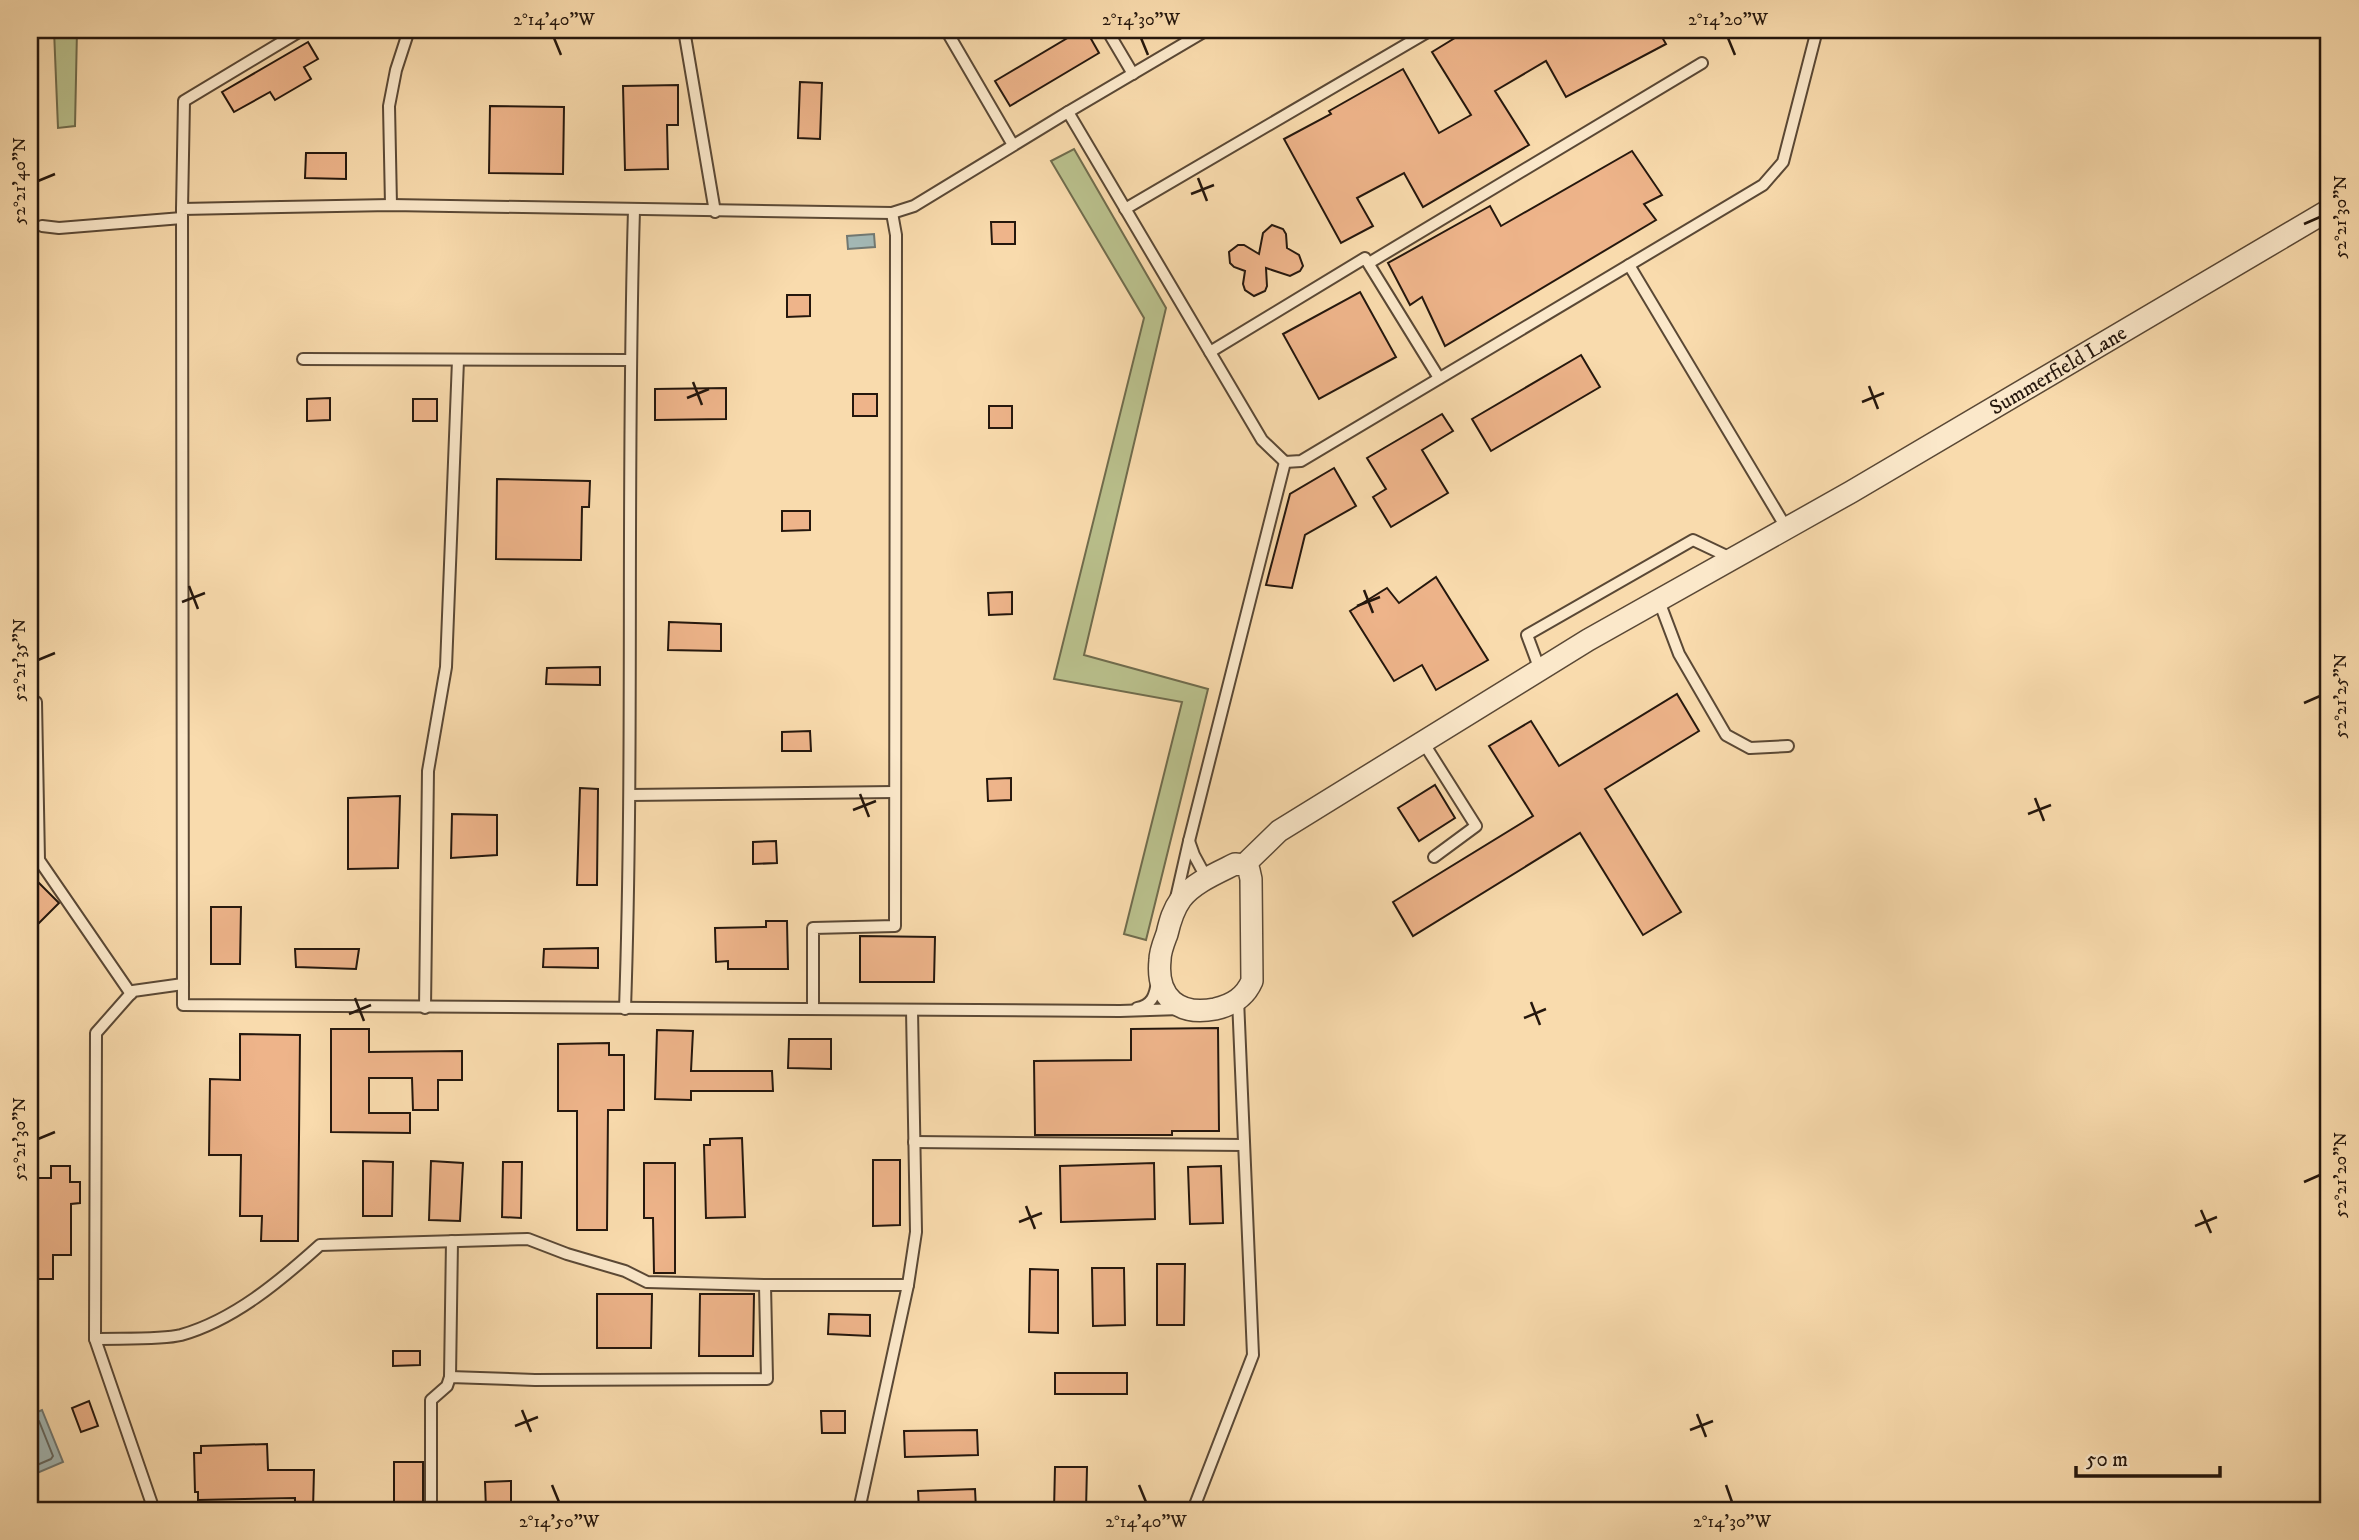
<svg xmlns="http://www.w3.org/2000/svg" width="2359" height="1540" font-family="'IM FELL DW Pica',serif">
	<style>
		.green { fill: #bac18d; stroke: #706c4d; stroke-width: 2 }
		.water { fill: #a3b8b5; stroke: #717872; stroke-width: 2 }
		.lines { fill: none; stroke-linecap: round; stroke-linejoin: round }
		.shore { stroke: #646861; stroke-width: 2 }
		.building { fill: #eeb48a; stroke: #25170d; stroke-width: 2 }
		.service-casing { stroke: #5a4835; stroke-width: 14 }
		.minor-casing { stroke: #5a4835; stroke-width: 24 }
		.service { stroke: #fbe8ca; stroke-width: 10 }
		.minor { stroke: #fbe8ca; stroke-width: 21 }
		.ticks { fill: none; stroke: #25170d; stroke-width: 2.5 }
		.labels { text-anchor: middle; stroke-width: 7; stroke-linejoin: round; paint-order: stroke }
		.street-label { font-size: 21px; fill: #25170d; stroke: #fbe8ca }
		.neatline { fill: none; stroke: #25170d; stroke-width: 2.5 }
		.ticks-label { font-size: 18px; text-anchor: middle; fill: #25170d }
	</style>
	<rect width="100%" height="100%" fill="#f9dbad"/>
	<filter id="stains"><feTurbulence type="fractalNoise" baseFrequency=".00286" numOctaves="4"/><feColorMatrix values="0 0 0 0 .2 0 0 0 0 .09 0 0 0 0 .02 0 0 0 .5 -.17"/></filter>
	<radialGradient id="worn" r=".72"><stop offset=".6" stop-color="#630" stop-opacity="0"/><stop offset="1" stop-color="#630" stop-opacity=".3"/></radialGradient>
	<g class="green">
		<polygon points="54,30 77,30 75,126 58,128"/>
		<polygon points="1074,149 1166,308 1084,655 1208,689 1146,940 1124,934 1182,702 1054,679 1144,318 1051,161"/>
	</g>
	<g class="water">
		<polygon points="874,234 875,247 848,249 847,236"/>
		<polygon points="42,1410 63,1462 30,1476 30,1415"/>
	</g>
	<g class="lines">
		<polyline class="shore" points="30,1421 39,1421 53,1456 51,1459 30,1468"/>
	</g>
	<g class="building">
		<polygon points="1081,30 1086,30 1099,53 1010,106 995,81"/>
		<polygon points="1468,30 1658,30 1666,44 1566,97 1546,61 1495,91 1529,145 1423,207 1404,173 1357,198 1373,226 1341,243 1284,139 1331,114 1329,111 1403,69 1439,133 1471,115 1432,52"/>
		<polygon points="308,42 318,59 304,67 311,79 275,100 270,92 234,112 222,92"/>
		<polygon points="800,82 822,83 820,139 798,138"/>
		<polygon points="678,85 678,125 667,125 668,169 625,170 623,86"/>
		<polygon points="490,106 564,107 563,174 489,173"/>
		<polygon points="1632,151 1662,195 1644,204 1656,220 1445,346 1422,297 1410,305 1388,263 1490,206 1501,226"/>
		<polygon points="306,153 346,153 346,179 305,178"/>
		<polygon points="991,222 1015,222 1015,244 992,244"/>
		<polygon points="1272,225 1283,229 1286,234 1287,248 1299,255 1303,266 1300,271 1290,276 1266,268 1267,286 1265,291 1254,296 1245,290 1243,284 1245,271 1234,267 1230,263 1229,252 1238,245 1244,245 1259,254 1263,233"/>
		<polygon points="1360,292 1396,357 1319,399 1283,334"/>
		<polygon points="787,295 810,295 810,316 787,317"/>
		<polygon points="1581,355 1600,387 1491,451 1472,419"/>
		<polygon points="726,388 726,419 655,420 655,389"/>
		<rect x="853" y="394" width="24" height="22"/>
		<polygon points="330,398 330,420 307,421 307,399"/>
		<rect x="413" y="399" width="24" height="22"/>
		<rect x="989" y="406" width="23" height="22"/>
		<polygon points="1442,414 1453,431 1422,450 1448,493 1391,527 1373,497 1386,489 1367,458"/>
		<polygon points="1334,468 1356,506 1305,535 1292,588 1266,585 1290,494"/>
		<polygon points="497,479 590,481 589,507 582,507 581,560 496,559"/>
		<polygon points="782,511 810,511 810,530 782,531"/>
		<polygon points="1436,577 1488,660 1436,690 1422,665 1394,681 1350,611 1387,588 1399,603"/>
		<polygon points="1012,592 1012,614 989,615 988,593"/>
		<polygon points="669,622 721,624 721,651 668,650"/>
		<polygon points="600,667 600,685 546,684 547,668"/>
		<polygon points="1677,694 1699,731 1605,789 1681,912 1643,935 1580,833 1413,936 1393,902 1533,816 1489,746 1531,721 1559,766"/>
		<polygon points="810,731 811,751 782,751 782,732"/>
		<polygon points="1011,778 1011,800 988,801 987,779"/>
		<polygon points="1435,785 1455,818 1419,841 1398,808"/>
		<polygon points="580,788 598,789 597,885 577,885"/>
		<polygon points="400,796 398,868 348,869 348,798"/>
		<polygon points="452,814 497,815 497,855 451,858"/>
		<polygon points="776,841 777,863 753,864 753,842"/>
		<polygon points="30,874 59,903 30,932"/>
		<polygon points="211,907 241,907 240,964 211,964"/>
		<polygon points="766,921 787,921 788,969 728,969 728,961 716,962 715,928 766,927"/>
		<polygon points="860,936 935,937 934,982 860,982"/>
		<polygon points="598,948 598,968 543,967 544,949"/>
		<polygon points="295,949 359,949 356,969 296,967"/>
		<polygon points="1218,1028 1219,1131 1172,1131 1172,1135 1035,1135 1034,1061 1131,1060 1131,1029"/>
		<polygon points="331,1029 369,1029 369,1052 462,1051 462,1080 438,1080 438,1110 413,1110 412,1078 369,1078 369,1113 410,1113 410,1133 331,1132"/>
		<polygon points="657,1030 693,1031 691,1071 772,1071 773,1091 691,1091 691,1100 655,1099"/>
		<polygon points="240,1034 300,1035 298,1241 261,1241 262,1216 240,1216 241,1155 209,1155 210,1079 240,1080"/>
		<polygon points="789,1039 831,1039 831,1069 788,1068"/>
		<polygon points="609,1043 609,1055 624,1055 624,1110 608,1110 607,1230 577,1230 577,1111 558,1111 558,1044"/>
		<polygon points="742,1138 745,1217 706,1218 704,1145 710,1145 710,1139"/>
		<polygon points="873,1160 900,1160 900,1225 873,1226"/>
		<polygon points="363,1161 393,1162 392,1216 363,1216"/>
		<polygon points="431,1161 463,1163 460,1221 429,1220"/>
		<polygon points="503,1162 522,1162 521,1218 502,1217"/>
		<polygon points="644,1163 675,1163 675,1273 654,1273 653,1218 644,1218"/>
		<polygon points="1154,1163 1155,1219 1061,1222 1060,1166"/>
		<polygon points="51,1166 70,1166 70,1182 80,1182 80,1203 71,1204 71,1255 53,1255 53,1279 30,1279 30,1220 35,1220 35,1178 51,1178"/>
		<polygon points="1221,1166 1223,1223 1190,1224 1188,1167"/>
		<polygon points="1157,1264 1185,1264 1184,1325 1157,1325"/>
		<polygon points="1092,1268 1124,1268 1125,1325 1093,1326"/>
		<polygon points="1030,1269 1058,1270 1058,1333 1029,1332"/>
		<polygon points="597,1294 652,1294 651,1348 597,1348"/>
		<polygon points="700,1294 754,1294 753,1356 699,1356"/>
		<polygon points="829,1314 870,1315 870,1336 828,1334"/>
		<polygon points="393,1351 420,1351 420,1365 393,1366"/>
		<rect x="1055" y="1373" width="72" height="21"/>
		<polygon points="89,1401 98,1426 81,1432 72,1408"/>
		<polygon points="821,1411 845,1411 845,1433 822,1433"/>
		<polygon points="977,1430 978,1455 905,1457 904,1431"/>
		<polygon points="267,1444 268,1470 314,1470 313,1510 295,1510 295,1498 198,1500 198,1492 195,1492 194,1453 201,1453 201,1446"/>
		<rect x="394" y="1462" width="29" height="48"/>
		<polygon points="1055,1467 1087,1467 1086,1510 1054,1510"/>
		<polygon points="511,1481 511,1510 486,1510 485,1482"/>
		<polygon points="975,1489 976,1509 919,1510 918,1491"/>
	</g>
	<g class="lines">
		<defs>
			<g id="service">
				<polyline points="684,30 715,212"/>
				<polyline points="946,30 1013,145"/>
				<polyline points="1107,30 1133,74"/>
				<polyline points="1207,30 1068,112 1262,440 1285,462 1301,461 1763,185 1783,162 1817,30"/>
				<polyline points="1068,112 914,206 892,213 391,205 182,209 183,1005 1120,1011 1180,1009"/>
				<polyline points="391,205 389,106 396,70 409,30"/>
				<polyline points="182,209 184,101 302,30"/>
				<polyline points="1125,209 1431,30"/>
				<polyline points="42,226 59,228 182,218"/>
				<polyline points="1369,263 1702,63"/>
				<polyline points="1629,265 1787,529"/>
				<polyline points="1210,352 1365,258 1439,378"/>
				<polyline points="303,359 629,360"/>
				<polyline points="1659,601 1679,654 1726,735 1750,748 1788,746"/>
				<polyline points="1540,670 1527,635 1693,540 1733,559"/>
				<polyline points="36,702 39,860 131,994"/>
				<polyline points="1423,742 1476,826 1434,857"/>
				<polyline points="630,795 895,792"/>
				<polyline points="1189,841 1285,462"/>
				<polyline points="1176,898 1189,841 1194,855 1207,879"/>
				<polyline points="425,1008 428,771 446,667 458,360"/>
				<path d="M1137,1008c15,-3 18,-12 20,-26"/>
				<path d="M625,1009c9,-266 1,-532 9,-799"/>
				<polyline points="813,1009 813,928 895,926 896,235 892,213"/>
				<polyline points="914,1142 1244,1145"/>
				<path d="M95,1339c23,-1 66,1 86,-4 53,-15 99,-54 139,-90l208,-6 39,15 58,17 22,11 118,3"/>
				<polyline points="450,1377 452,1241"/>
				<polyline points="154,1510 95,1339 96,1033 133,991 183,984"/>
				<polyline points="431,1510 431,1400 447,1386 450,1377 535,1380 767,1379 765,1285 908,1285"/>
				<polyline points="859,1510 908,1285 916,1232 912,1010"/>
				<polyline points="1193,1510 1253,1355 1238,999"/>
			</g>
			<g id="minor">
				<path d="M1235,864l9,1 5,5 2,9 1,102c-7,16 -19,24 -37,28 -36,7 -59,-11 -55,-49 0,-9 4,-18 7,-26 3,-13 6,-24 14,-35 12,-16 36,-26 54,-35z"/>
				<path id="s1" d="M1244,865l35,-34 309,-191 263,-148 478,-282"/>
			</g>
		</defs>
		<use href="#service" class="service-casing"/>
		<use href="#minor" class="minor-casing"/>
		<use href="#service" class="service"/>
		<use href="#minor" class="minor"/>
	</g>
	<path class="ticks" d="M554,38l7,17M1141,38l7,17M1728,38l7,17M1198,178l9,23M38,181l17,-7M1191,194l23,-9M2304,224l16,-7M693,382l9,23M1869,386l9,23M687,398l22,-9M1862,402l22,-9M189,586l9,23M1364,590l9,23M182,602l23,-9M1357,606l23,-9M38,660l17,-7M2304,703l16,-7M860,794l9,23M2035,798l9,23M853,810l23,-9M2028,814l23,-9M355,998l9,23M1531,1002l9,23M349,1014l22,-9M1524,1018l22,-9M38,1139l17,-7M2304,1182l16,-7M1026,1206l9,23M2201,1210l10,23M1019,1222l23,-9M2195,1226l22,-9M522,1410l9,22M1697,1414l9,23M515,1426l23,-9M1690,1430l23,-9M552,1485l7,17M1139,1485l7,17M1726,1485l6,17"/>
	<g class="labels">
		<g class="street-label">
			<text dy="7" stroke="none"><textPath href="#s1" startOffset="954">Summerfield Lane</textPath></text>
		</g>
	</g>
	<rect width="2359" height="1540" fill="none" stroke="#f9dbad" stroke-width="77"/>
	<path d="M2076 1466v10h144v-10" fill="none" stroke="#25170d" stroke-width="3.5"/>
	<text x="2086" y="1466" font-size="21" fill="#25170d" stroke="#fbe8ca" stroke-width="5" paint-order="stroke">50 m</text>
	<rect x="38" y="38" width="2282" height="1464" class="neatline"/>
	<g class="ticks-label">
		<text x="554" y="25">2°14'40"W</text>
		<text x="1141" y="25">2°14'30"W</text>
		<text x="1728" y="25">2°14'20"W</text>
		<text transform="translate(19 181) rotate(-90)" y="6">52°21'40"N</text>
		<text transform="translate(2340 217) rotate(-90)" y="6">52°21'30"N</text>
		<text transform="translate(19 660) rotate(-90)" y="6">52°21'35"N</text>
		<text transform="translate(2340 696) rotate(-90)" y="6">52°21'25"N</text>
		<text transform="translate(19 1139) rotate(-90)" y="6">52°21'30"N</text>
		<text transform="translate(2340 1175) rotate(-90)" y="6">52°21'20"N</text>
		<text x="559" y="1527">2°14'50"W</text>
		<text x="1146" y="1527">2°14'40"W</text>
		<text x="1732" y="1527">2°14'30"W</text>
	</g>
	<rect width="100%" height="100%" filter="url(#stains)"/>
	<rect width="100%" height="100%" fill="url(#worn)"/>
</svg>
